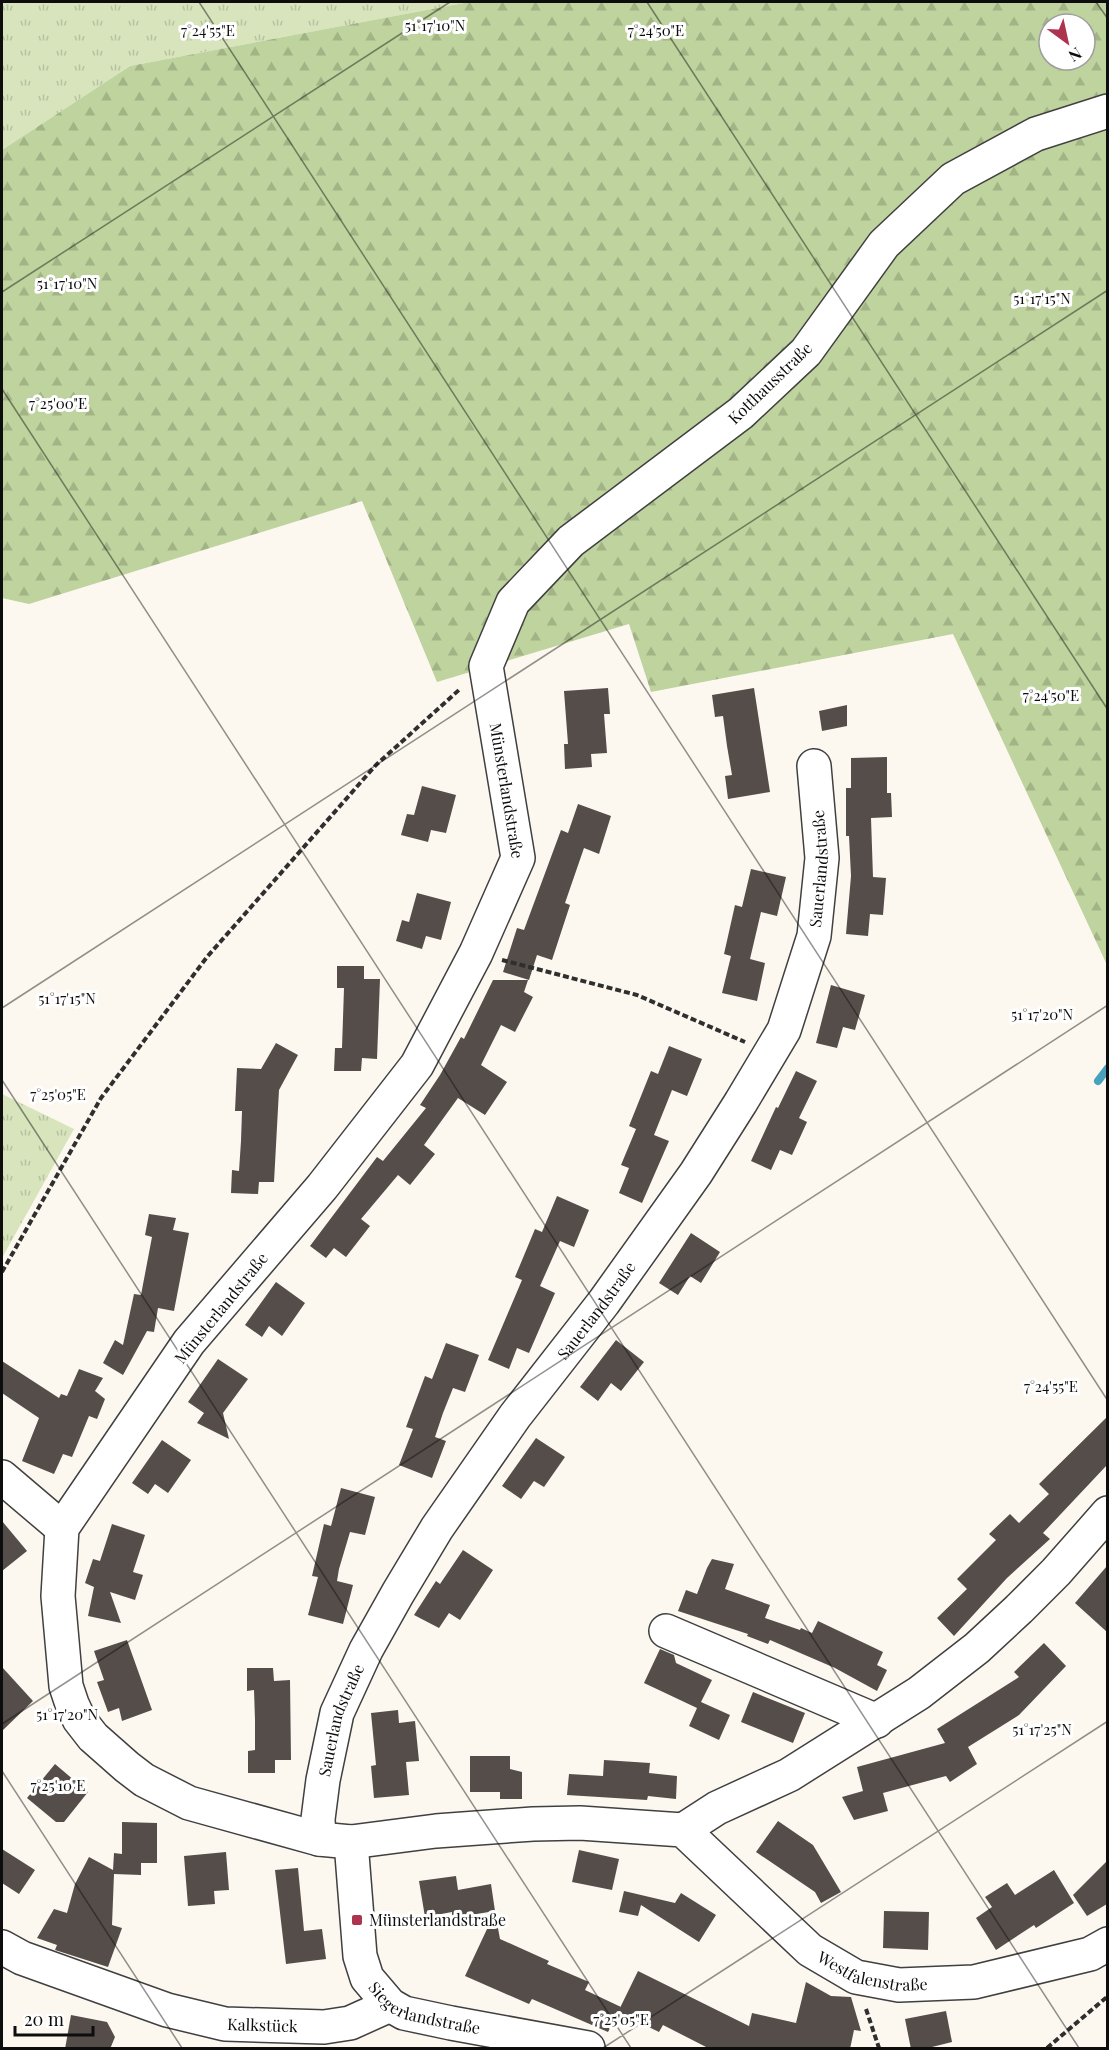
<svg xmlns="http://www.w3.org/2000/svg" width="1109" height="2050" font-family="'Playfair Display',serif">
	<style>
		.grass { fill: url(#grass-tufts) }
		.forest { fill: url(#forest-firs); fill-rule: evenodd }
		.lines { fill: none; stroke-linecap: round; stroke-linejoin: round }
		.stream { stroke: #48a2be; stroke-width: 8 }
		.building { fill: #544d4a }
		.minor-casing { stroke: #404040; stroke-width: 36 }
		.path { stroke: #2f2f2f; stroke-width: 4; stroke-dasharray: 6 3; stroke-linecap: butt }
		.minor { stroke: #fff; stroke-width: 33 }
		.ticks { fill: none; stroke: #0d0d0d; stroke-width: 1.5; stroke-opacity: 0.45 }
		.poi-dot { fill: #ad344e; stroke: #fff; stroke-width: 2 }
		.labels { text-anchor: middle; stroke-width: 6; stroke-linejoin: round; paint-order: stroke }
		.street-label { font-size: 16px; fill: #0d0d0d; stroke: #fff }
		.poi-label { font-size: 16px; fill: #0d0d0d; stroke: #fff; text-anchor: start }
		.ticks-label { font-size: 15px; text-anchor: middle; fill: #0d0d0d; stroke: #fff; stroke-width: 6; stroke-linejoin: round; paint-order: stroke }
	</style>
	<defs>
		<pattern id="grass-tufts" width="24" height="20" patternUnits="userSpaceOnUse" patternTransform="scale(1.5)"><rect width="24" height="20" fill="#d7e4bc"/><path d="M3 7l-1-3M5 7V3M7 7l1-3M15 17l-1-3M17 17v-4M19 17l1-3" fill="none" stroke="#b7c2a0"/></pattern>
		<pattern id="forest-firs" width="22" height="20" patternUnits="userSpaceOnUse" patternTransform="scale(1.5)"><rect width="22" height="20" fill="#bed39d"/><path d="M5 1l3.5 6h-7zM16 11l3.5 6h-7z" fill="#a2b486"/></pattern>
	</defs>
	<rect width="100%" height="100%" fill="#fdf8ef"/>
	<g class="grass">
		<polygon points="2,2 469,2 130,66 2,150"/>
		<polygon points="2,1094 74,1129 2,1258"/>
	</g>
	<path class="forest" d="M469,2h638v963l-154,-331 -302,58 -22,-68 -192,58 -75,-181 -333,103 -27,-6v-448l128,-84zM1049,24h36v36h-36z"/>
	<g class="lines">
		<polyline class="stream" points="1098,1081 1108,1068"/>
	</g>
	<g class="building">
		<polygon points="608,688 610,714 604,714 607,753 591,754 592,767 565,769 564,744 568,744 564,691"/>
		<polygon points="754,688 770,792 728,799 725,776 732,775 727,746 723,716 715,717 712,695"/>
		<polygon points="847,705 847,726 822,731 819,711"/>
		<polygon points="887,757 887,793 891,793 892,817 871,818 873,877 886,878 883,915 870,914 868,936 846,934 851,876 849,836 846,836 846,788 851,788 851,758"/>
		<polygon points="422,786 456,795 446,833 431,830 428,842 401,835 407,814 414,815"/>
		<polygon points="578,804 611,816 599,854 584,848 565,903 570,905 552,960 537,955 529,980 503,972 517,928 524,930 561,830 568,833"/>
		<polygon points="751,869 786,877 777,916 761,912 750,959 765,963 757,1001 722,993 731,956 724,954 735,905 742,907"/>
		<polygon points="417,893 451,902 441,940 426,936 422,949 396,941 402,920 409,922"/>
		<polygon points="337,966 364,966 364,979 380,979 377,1059 362,1058 361,1071 334,1071 335,1048 342,1048 344,988 337,988"/>
		<polygon points="493,980 528,980 524,992 533,997 515,1032 501,1025 481,1065 507,1082 485,1115 458,1098 424,1145 435,1154 410,1185 398,1175 361,1219 370,1226 346,1257 334,1248 326,1258 310,1246 377,1157 383,1161 426,1108 420,1105 440,1075 461,1037 464,1039"/>
		<polygon points="831,985 865,995 855,1030 843,1027 837,1048 816,1043"/>
		<polygon points="276,1043 298,1055 279,1090 274,1182 259,1182 258,1194 231,1193 232,1170 239,1171 241,1141 242,1111 235,1111 237,1068 261,1069"/>
		<polygon points="669,1046 702,1059 687,1096 672,1090 654,1135 669,1141 642,1203 619,1193 629,1168 621,1165 636,1129 629,1126 651,1071 658,1074"/>
		<polygon points="796,1071 817,1081 799,1118 807,1122 792,1155 780,1150 771,1170 751,1161 776,1107 778,1108"/>
		<polygon points="557,1196 589,1210 574,1247 560,1241 540,1286 555,1293 529,1353 517,1348 509,1369 488,1360 522,1280 515,1277 535,1229 542,1232"/>
		<polygon points="149,1214 176,1218 173,1230 189,1233 174,1311 158,1308 154,1332 147,1331 123,1375 103,1363 115,1340 123,1345 134,1294 141,1295 152,1237 145,1235"/>
		<polygon points="691,1233 720,1252 701,1283 690,1276 678,1295 659,1283"/>
		<polygon points="276,1282 305,1303 282,1336 269,1326 262,1337 245,1325"/>
		<polygon points="616,1340 644,1362 621,1391 611,1383 598,1401 580,1387"/>
		<polygon points="446,1343 479,1355 465,1392 453,1388 443,1413 435,1437 446,1441 432,1478 399,1465 413,1429 406,1427 425,1376 432,1379"/>
		<polygon points="218,1359 248,1379 223,1413 229,1439 197,1423 204,1413 188,1402"/>
		<polygon points="2,1361 59,1398 61,1394 67,1396 79,1369 103,1378 95,1391 105,1399 97,1419 89,1416 72,1457 63,1454 54,1474 22,1461 39,1418 2,1393"/>
		<polygon points="1107,1417 1107,1465 1043,1533 1050,1539 1007,1578 954,1636 937,1618 967,1589 957,1579 996,1540 989,1534 1010,1514 1019,1523 1049,1494 1039,1484"/>
		<polygon points="536,1438 565,1457 544,1487 534,1481 521,1499 502,1486"/>
		<polygon points="162,1440 191,1460 168,1493 155,1484 148,1494 132,1483"/>
		<polygon points="341,1488 375,1497 365,1535 350,1532 339,1569 337,1581 353,1585 343,1624 308,1615 318,1577 312,1576 324,1524 331,1526"/>
		<polygon points="2,1521 27,1551 2,1571"/>
		<polygon points="112,1524 145,1535 133,1572 143,1575 135,1600 110,1592 121,1623 88,1616 94,1587 85,1583 93,1559 100,1561"/>
		<polygon points="463,1550 493,1570 460,1620 449,1613 439,1628 414,1615 436,1581 440,1584"/>
		<polygon points="712,1559 734,1564 725,1589 770,1605 765,1618 800,1630 801,1628 812,1633 818,1621 883,1652 877,1665 887,1670 877,1691 835,1668 770,1640 768,1644 747,1636 748,1634 678,1611 686,1590 697,1594 707,1568"/>
		<polygon points="1107,1566 1107,1632 1075,1603"/>
		<polygon points="127,1640 152,1710 122,1721 119,1708 108,1712 97,1682 104,1680 94,1651"/>
		<polygon points="1044,1643 1066,1666 1019,1715 968,1747 977,1764 950,1782 946,1776 883,1793 888,1811 854,1820 842,1797 863,1791 857,1767 945,1743 937,1729 1019,1677 1014,1672"/>
		<polygon points="660,1649 674,1655 676,1663 712,1680 701,1702 730,1715 719,1740 689,1726 697,1708 644,1683"/>
		<polygon points="2,1667 33,1701 2,1731"/>
		<polygon points="247,1668 273,1668 274,1681 290,1680 291,1760 275,1760 275,1773 248,1773 248,1751 255,1750 255,1720 254,1690 247,1691"/>
		<polygon points="753,1692 805,1713 793,1743 741,1722"/>
		<polygon points="398,1710 399,1723 415,1721 419,1761 406,1762 409,1795 374,1798 371,1766 376,1765 371,1713"/>
		<polygon points="470,1756 510,1756 510,1769 522,1772 522,1799 500,1799 500,1792 470,1792"/>
		<polygon points="604,1760 650,1763 649,1773 677,1776 676,1799 648,1796 647,1800 567,1795 569,1774 603,1776"/>
		<polygon points="55,1764 88,1792 64,1822 56,1822 27,1798"/>
		<polygon points="778,1821 813,1845 841,1892 821,1903 815,1892 756,1852"/>
		<polygon points="122,1822 157,1823 157,1863 141,1863 141,1875 114,1874 112,1925 122,1928 108,1967 55,1950 57,1945 37,1938 54,1909 67,1913 75,1884 89,1857 113,1870 114,1853 122,1854"/>
		<polygon points="2,1849 35,1870 19,1894 2,1883"/>
		<polygon points="579,1850 619,1859 612,1890 572,1882"/>
		<polygon points="226,1852 229,1890 214,1891 215,1904 188,1906 184,1856"/>
		<polygon points="1107,1861 1107,1904 1087,1916 1073,1895"/>
		<polygon points="298,1868 304,1931 322,1929 326,1959 286,1964 275,1870"/>
		<polygon points="1054,1870 1074,1903 1036,1928 1034,1925 996,1950 976,1918 992,1907 985,1897 1007,1883 1015,1895"/>
		<polygon points="456,1876 458,1890 491,1884 495,1911 452,1918 452,1912 425,1917 419,1881"/>
		<polygon points="624,1891 675,1903 681,1893 716,1915 699,1942 641,1905 638,1916 619,1912"/>
		<polygon points="884,1911 929,1912 928,1950 883,1948"/>
		<polygon points="495,1912 500,1939 549,1961 547,1964 589,1982 585,1990 621,2007 608,2032 532,1999 529,2004 465,1976"/>
		<polygon points="638,1971 749,2026 752,2013 796,2023 806,1982 831,1996 851,1997 861,2031 854,2030 850,2049 710,2049 663,2025 659,2032 618,2012"/>
		<polygon points="946,2011 952,2042 924,2049 911,2049 905,2019"/>
		<polygon points="71,2015 107,2022 115,2037 110,2049 65,2049"/>
	</g>
	<g class="lines">
		<defs>
			<g id="minor">
				<path id="s1" d="M1108,111l-72,23 -83,45 -69,65 -78,108 -65,61 -170,128 -58,61 -27,64 32,192 -42,95 -59,112 -95,122 -133,155 -127,186 -4,68 8,90 6,18 7,15 14,18 34,30 17,13 45,23 130,36 32,3 85,-11 97,-7 47,-1 103,7 127,120 46,27 43,8 75,-3 116,-28 18,-10"/>
				<polyline points="2,1477 62,1528"/>
				<polyline points="666,1631 877,1721"/>
				<polyline points="683,1830 717,1808 789,1775 919,1693 977,1648 1019,1609 1056,1572 1108,1513"/>
				<path id="s2" d="M319,1839l-1,-20 5,-39 14,-67 29,-63 32,-57 39,-65 78,-112 89,-114 92,-129 45,-71 43,-72 30,-94 8,-78 -8,-92"/>
				<path id="s3" d="M351,1842l9,114 7,22 23,27 14,8 47,10 137,25"/>
				<path id="s4" d="M2,1947l20,11 145,52 58,14 99,3 26,-4 40,-18"/>
			</g>
		</defs>
		<use href="#minor" class="minor-casing"/>
		<g class="path">
			<polyline points="502,960 637,995 745,1042"/>
			<polyline points="2,1272 101,1098 207,957 376,765 460,689"/>
			<polyline points="866,2009 879,2048"/>
			<polyline points="1047,2048 1108,1996"/>
		</g>
		<use href="#minor" class="minor"/>
	</g>
	<path class="ticks" d="M199,2l909,1399M647,2l461,708M1096,2l12,17M2,292l448,-290M2,389l1077,1659M2,1008l1106,-718M2,1080l629,968M2,1724l1106,-719M2,1771l180,277M603,2048l505,-327"/>
	<rect class="poi-dot" x="351" y="1914" width="12" height="12" rx="3"/>
	<g class="labels">
		<g class="street-label">
			<text transform="translate(770 383) rotate(-44)" y="6">Kotthausstraße</text>
			<text dy="6" stroke="none"><textPath href="#s1" startOffset="980">Münsterlandstraße</textPath></text>
			<text dy="6" stroke="none"><textPath href="#s2" startOffset="1112">Sauerlandstraße</textPath></text>
			<text transform="translate(221 1308) rotate(-51)" y="6">Münsterlandstraße</text>
			<text dy="6" stroke="none"><textPath href="#s2" startOffset="608">Sauerlandstraße</textPath></text>
			<text dy="6" stroke="none"><textPath href="#s2" startOffset="122">Sauerlandstraße</textPath></text>
			<text dy="6" stroke="none"><textPath href="#s1" startOffset="2940">Westfalenstraße</textPath></text>
			<text dy="6" stroke="none"><textPath href="#s3" startOffset="206">Siegerlandstraße</textPath></text>
			<text dy="6" stroke="none"><textPath href="#s4" startOffset="274">Kalkstück</textPath></text>
		</g>
		<g class="poi-label">
			<text x="369" y="1926">Münsterlandstraße</text>
		</g>
	</g>
	<g class="ticks-label">
		<text x="435" y="31">51°17'10"N</text>
		<text x="208" y="36">7°24'55"E</text>
		<text x="656" y="36">7°24'50"E</text>
		<text x="67" y="289">51°17'10"N</text>
		<text x="1042" y="304">51°17'15"N</text>
		<text x="58" y="409">7°25'00"E</text>
		<text x="1051" y="701">7°24'50"E</text>
		<text x="67" y="1004">51°17'15"N</text>
		<text x="1042" y="1020">51°17'20"N</text>
		<text x="58" y="1100">7°25'05"E</text>
		<text x="1051" y="1392">7°24'55"E</text>
		<text x="67" y="1720">51°17'20"N</text>
		<text x="1042" y="1735">51°17'25"N</text>
		<text x="58" y="1791">7°25'10"E</text>
		<text x="621" y="2025">7°25'05"E</text>
	</g>
	<rect width="1109" height="2050" fill="none" stroke="#0d0d0d" stroke-width="6"/>
	<g transform="translate(1067 42) rotate(147)"><circle r="28" fill="#ffffff" stroke="#9e9e9e" stroke-width="1.5"/>
	<path d="M0-4.5L10 22L0 15L-10 22Z" fill="#ad344e"/>
	<text y="-9" font-size="16" font-weight="bold" text-anchor="middle" fill="#0d0d0d">N</text>
	</g>
	<path d="M15 2026v9h78v-9" fill="none" stroke="#0d0d0d" stroke-width="3"/>
	<text x="24" y="2026" font-size="18" fill="#0d0d0d" stroke="#ffffff" stroke-width="4.5" paint-order="stroke">20 m</text>
</svg>
